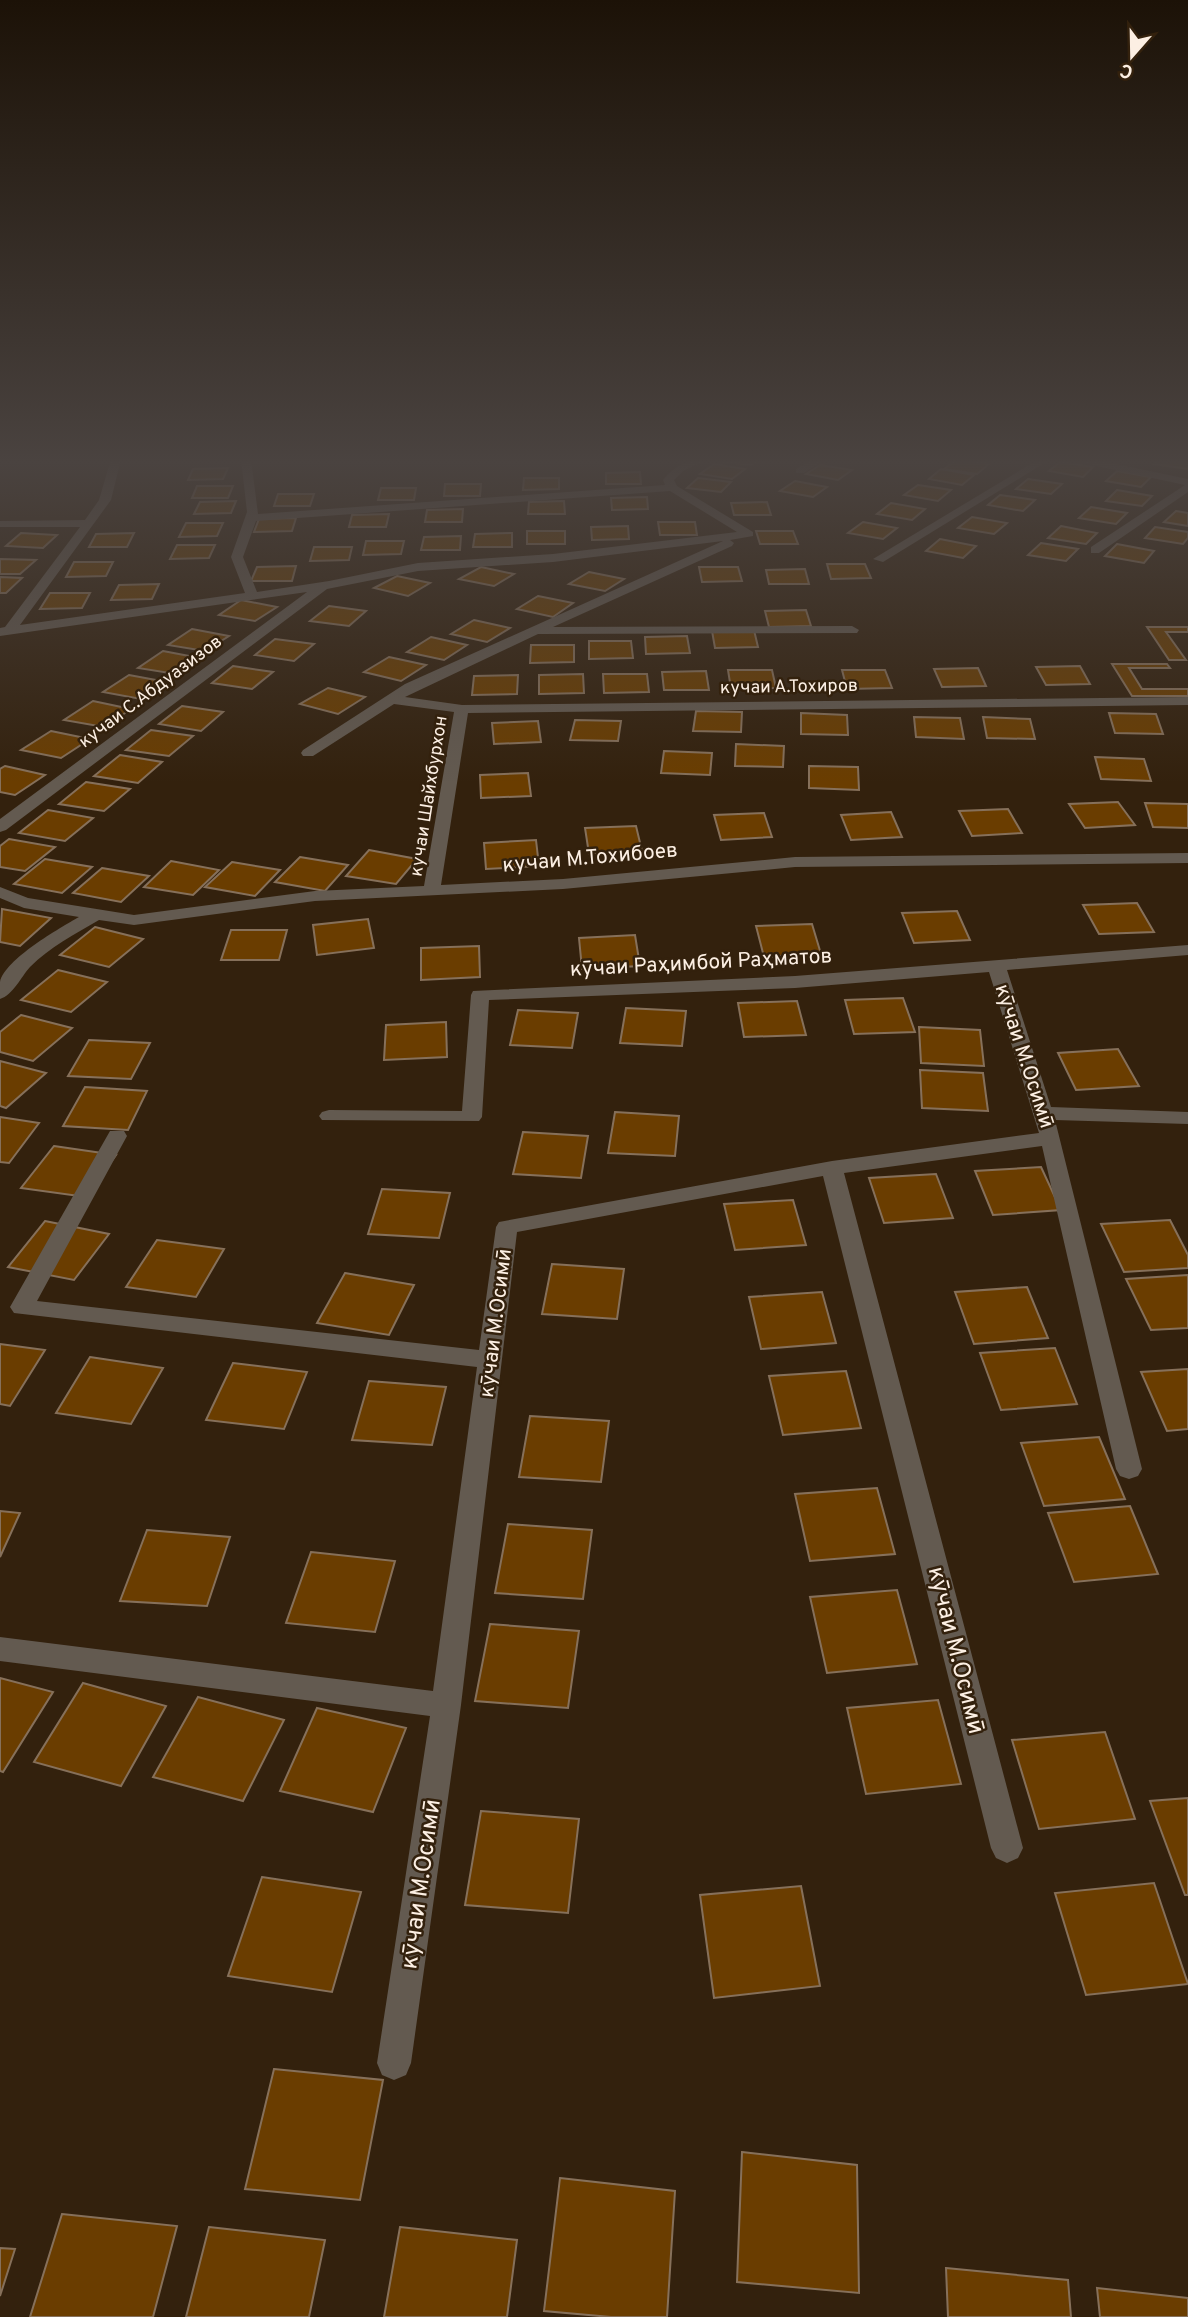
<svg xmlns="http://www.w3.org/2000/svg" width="1188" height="2317" font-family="Overpass,sans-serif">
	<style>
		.building { fill: #6a3d00; stroke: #86705a; stroke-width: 2 }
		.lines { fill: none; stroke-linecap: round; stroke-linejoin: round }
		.street { fill: #635a50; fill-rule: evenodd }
		.labels { text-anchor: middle; stroke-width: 5; stroke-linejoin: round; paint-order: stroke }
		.far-street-label { font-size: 18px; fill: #fcefe3; stroke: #33210d }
		.street-label { font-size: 21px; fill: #fcefe3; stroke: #33210d }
		.near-street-label { font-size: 24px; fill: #fcefe3; stroke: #33210d }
	</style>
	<rect width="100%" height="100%" fill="#33210d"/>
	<g class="building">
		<polygon points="722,459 760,459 751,465 719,461"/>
		<polygon points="957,459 989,464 977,474 944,469"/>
		<polygon points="1160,459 1188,459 1188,469 1154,464"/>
		<polygon points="1060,462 1093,467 1083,477 1049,471"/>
		<polygon points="714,464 745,469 732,479 700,474"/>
		<polygon points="820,465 852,470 838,480 806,474"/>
		<polygon points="228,468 223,479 188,480 193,469"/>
		<polygon points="941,469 974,475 962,485 929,479"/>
		<polygon points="1117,471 1151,477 1141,487 1106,481"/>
		<polygon points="640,472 641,484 606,484 606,473"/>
		<polygon points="524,478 559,478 559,489 523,490"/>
		<polygon points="698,478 731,482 721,492 687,488"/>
		<polygon points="1028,479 1062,484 1051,494 1016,489"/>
		<polygon points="795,481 827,487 813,497 780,491"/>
		<polygon points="445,484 481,484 480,496 444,496"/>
		<polygon points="918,485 951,490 938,501 904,495"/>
		<polygon points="197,486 233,486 228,498 192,498"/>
		<polygon points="381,488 416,488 414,500 378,500"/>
		<polygon points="1117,490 1152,496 1142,506 1106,501"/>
		<polygon points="278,494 314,494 310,506 274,506"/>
		<polygon points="1000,495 1035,500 1023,511 988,505"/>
		<polygon points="647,497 648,509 612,510 611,498"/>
		<polygon points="236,501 231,513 194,514 200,502"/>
		<polygon points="564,501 565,514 528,514 529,502"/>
		<polygon points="767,502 771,515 734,515 731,503"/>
		<polygon points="891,503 925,509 912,520 877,514"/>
		<polygon points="1091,507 1127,513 1116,524 1079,518"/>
		<polygon points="463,509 462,522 425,522 427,510"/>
		<polygon points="1176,511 1188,513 1188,526 1164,522"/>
		<polygon points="389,514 386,527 349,527 352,515"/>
		<polygon points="972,517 1007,523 994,534 958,528"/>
		<polygon points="296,518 292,531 254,532 259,519"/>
		<polygon points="658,522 695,522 697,535 660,535"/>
		<polygon points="863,522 897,528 883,539 848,533"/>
		<polygon points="186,523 223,523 217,536 179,537"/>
		<polygon points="628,526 629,539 592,540 591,527"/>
		<polygon points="1061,526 1097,533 1086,544 1048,538"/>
		<polygon points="1155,527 1188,532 1188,538 1183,544 1145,538"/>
		<rect x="527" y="531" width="38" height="13"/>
		<polygon points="756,531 793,531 798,544 760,544"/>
		<polygon points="21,533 57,535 43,548 6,546"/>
		<polygon points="134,533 127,547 89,547 96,534"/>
		<polygon points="512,533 512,547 473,547 475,534"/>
		<polygon points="461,536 460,550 421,550 424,537"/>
		<polygon points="940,539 976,546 963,558 926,551"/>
		<polygon points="366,541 404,541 401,554 363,555"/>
		<polygon points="1041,543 1078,549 1066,561 1028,555"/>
		<polygon points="1117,544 1154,551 1144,563 1105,556"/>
		<polygon points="177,545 215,545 209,558 170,559"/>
		<polygon points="314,547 352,547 349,560 310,561"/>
		<polygon points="0,559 36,560 20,574 0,574"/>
		<polygon points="74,562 113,562 106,576 66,577"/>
		<polygon points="827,564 865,564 871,578 831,579"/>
		<polygon points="296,566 292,581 251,581 257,567"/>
		<polygon points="481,567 514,574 494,586 459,579"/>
		<polygon points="699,567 738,567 742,581 702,582"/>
		<polygon points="805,569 809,584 769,584 766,570"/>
		<polygon points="589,572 624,579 605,591 569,584"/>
		<polygon points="397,576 430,583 408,596 374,588"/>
		<polygon points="0,577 22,578 6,593 0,593"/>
		<polygon points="159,584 152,599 111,600 119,585"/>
		<polygon points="50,593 90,593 82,608 40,609"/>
		<polygon points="538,596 573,603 553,617 517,609"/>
		<polygon points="241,600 277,607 255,621 219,615"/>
		<polygon points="329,606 366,611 349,626 310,621"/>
		<polygon points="806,610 811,626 769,627 765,611"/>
		<polygon points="474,620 510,628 487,642 451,634"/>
		<polygon points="1147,627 1188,627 1188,632 1166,632 1186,660 1169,660"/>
		<polygon points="192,629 229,636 205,651 168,645"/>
		<polygon points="754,630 758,647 715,648 712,631"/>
		<polygon points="687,636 690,653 646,654 645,637"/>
		<polygon points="431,637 467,645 444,660 407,652"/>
		<polygon points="275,639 314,644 294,661 255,655"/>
		<polygon points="589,641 631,641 633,658 589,659"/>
		<polygon points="531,645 574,645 574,662 530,663"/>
		<polygon points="163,651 200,658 176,674 138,668"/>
		<polygon points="389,657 426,665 401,681 364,672"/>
		<polygon points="1112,664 1167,664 1170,668 1129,668 1142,689 1188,689 1188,696 1132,696"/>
		<polygon points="233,666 273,672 252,689 212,683"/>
		<polygon points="1080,666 1090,684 1046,685 1036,667"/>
		<polygon points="978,668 986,686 942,687 934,669"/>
		<polygon points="728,670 772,670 776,688 731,689"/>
		<polygon points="842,670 885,670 892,688 847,689"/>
		<polygon points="706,671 709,690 664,690 662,672"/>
		<polygon points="583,674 584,693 539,694 539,675"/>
		<polygon points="603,674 647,674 649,692 604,693"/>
		<polygon points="129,675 167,682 141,699 103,692"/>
		<polygon points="518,675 517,694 472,695 474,676"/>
		<polygon points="328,688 365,697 338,714 300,704"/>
		<polygon points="93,701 131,709 104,727 64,720"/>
		<polygon points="182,706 223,712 201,731 159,724"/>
		<polygon points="696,711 742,712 741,732 693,731"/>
		<polygon points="801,713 847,715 848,735 801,734"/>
		<polygon points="1109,713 1156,714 1163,734 1115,733"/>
		<polygon points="914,717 960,718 964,739 916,737"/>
		<polygon points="983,717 1030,719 1035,739 987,738"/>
		<polygon points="575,720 621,721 618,741 570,740"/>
		<polygon points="538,721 541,742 494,744 492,723"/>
		<polygon points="151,730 193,736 169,756 126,750"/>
		<polygon points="51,731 90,739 61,758 21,750"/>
		<polygon points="736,744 784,746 783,767 735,766"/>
		<polygon points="664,751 712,753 710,775 661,773"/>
		<polygon points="120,755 162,762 138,783 94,776"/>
		<polygon points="1095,757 1144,759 1151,781 1101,779"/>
		<polygon points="5,766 45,775 15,795 0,792 0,769"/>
		<polygon points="809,766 858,767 859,790 809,788"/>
		<polygon points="528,773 531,796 481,798 480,775"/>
		<polygon points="86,782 130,789 104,811 59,804"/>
		<polygon points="1118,802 1135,825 1085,828 1069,804"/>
		<polygon points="1145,803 1188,804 1188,828 1153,827"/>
		<polygon points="1008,809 1022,833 972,836 959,811"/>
		<polygon points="48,810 93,818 65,841 19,833"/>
		<polygon points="891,812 902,837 851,840 841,815"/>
		<polygon points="764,813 772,837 721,840 714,815"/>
		<polygon points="636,826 642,851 589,854 585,828"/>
		<polygon points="9,839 55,847 25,871 0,867 0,846"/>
		<polygon points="536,840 539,866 486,869 484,843"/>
		<polygon points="369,850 417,859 396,884 346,876"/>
		<polygon points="300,857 348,865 325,891 275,882"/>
		<polygon points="45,859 92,867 62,893 14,884"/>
		<polygon points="171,861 219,870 193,895 144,887"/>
		<polygon points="232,862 280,870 255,896 205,887"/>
		<polygon points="102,868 149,876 121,902 73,893"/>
		<polygon points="1137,903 1154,932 1099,934 1083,905"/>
		<polygon points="2,909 51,918 20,946 0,942"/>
		<polygon points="957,911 970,940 914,943 902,913"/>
		<polygon points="368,919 374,948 317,955 313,925"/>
		<polygon points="812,924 821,954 764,957 756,926"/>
		<polygon points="95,927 143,939 109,967 60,955"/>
		<polygon points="231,930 287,930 279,960 221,960"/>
		<polygon points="635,935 640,966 582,969 579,938"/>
		<polygon points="479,946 480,977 421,980 421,948"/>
		<polygon points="58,970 107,982 71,1012 21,1000"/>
		<polygon points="903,998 915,1032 854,1034 845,1000"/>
		<polygon points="797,1001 806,1035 744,1037 738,1003"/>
		<polygon points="626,1008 686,1011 682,1046 620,1043"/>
		<polygon points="518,1010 578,1013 572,1048 510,1045"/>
		<polygon points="21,1015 72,1028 33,1061 0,1052 0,1032"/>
		<polygon points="446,1022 447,1057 384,1060 386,1025"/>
		<polygon points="919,1027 980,1030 984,1066 921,1063"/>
		<polygon points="89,1040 150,1043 131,1079 68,1076"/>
		<polygon points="1118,1049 1139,1086 1076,1090 1058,1053"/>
		<polygon points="0,1061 46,1073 6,1108 0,1106"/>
		<polygon points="920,1070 983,1073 988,1111 922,1108"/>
		<polygon points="85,1087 147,1091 128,1130 63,1126"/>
		<polygon points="615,1112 679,1116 675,1156 608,1153"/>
		<polygon points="0,1117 39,1123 9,1163 0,1162"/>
		<polygon points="523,1132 588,1136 581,1178 513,1174"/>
		<polygon points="54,1146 116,1155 86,1197 21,1188"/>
		<polygon points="1041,1167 1061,1210 993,1215 975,1171"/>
		<polygon points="936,1174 953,1218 884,1223 869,1178"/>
		<polygon points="382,1189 450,1193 439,1238 368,1234"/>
		<polygon points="793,1200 806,1245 735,1250 724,1204"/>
		<polygon points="1170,1220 1188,1255 1188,1268 1124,1272 1101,1224"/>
		<polygon points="45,1221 109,1234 74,1280 8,1267"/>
		<polygon points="157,1240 224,1249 196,1297 126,1287"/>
		<polygon points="552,1264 624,1269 617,1319 542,1314"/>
		<polygon points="345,1273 414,1285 389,1335 317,1323"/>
		<polygon points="1188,1275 1188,1328 1151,1330 1126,1279"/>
		<polygon points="1027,1287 1048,1338 974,1344 955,1292"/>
		<polygon points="822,1292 836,1343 761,1349 749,1297"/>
		<polygon points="0,1344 45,1350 10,1406 0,1404"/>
		<polygon points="1055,1348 1077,1404 1001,1410 980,1353"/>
		<polygon points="90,1357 163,1368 131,1424 56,1413"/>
		<polygon points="233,1363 307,1372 284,1429 206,1420"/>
		<polygon points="1188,1369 1188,1429 1167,1431 1141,1372"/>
		<polygon points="846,1371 861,1428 783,1435 769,1376"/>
		<polygon points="369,1381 446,1387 432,1445 352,1440"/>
		<polygon points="530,1416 609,1421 601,1482 519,1477"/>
		<polygon points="1099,1437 1125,1499 1044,1506 1021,1443"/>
		<polygon points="877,1488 895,1554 810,1561 795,1494"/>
		<polygon points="1130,1506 1158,1574 1074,1582 1048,1513"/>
		<polygon points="0,1511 20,1513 0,1557"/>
		<polygon points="508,1524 592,1530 583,1599 495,1593"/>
		<polygon points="147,1530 230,1537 207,1606 120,1601"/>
		<polygon points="311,1552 395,1561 375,1632 286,1623"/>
		<polygon points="897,1590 917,1664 827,1673 810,1597"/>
		<polygon points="490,1624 579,1631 568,1708 475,1701"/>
		<polygon points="0,1678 53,1692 3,1772 0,1771"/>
		<polygon points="83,1683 166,1706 121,1786 34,1762"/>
		<polygon points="198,1697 284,1720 243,1801 153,1777"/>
		<polygon points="938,1700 961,1784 866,1794 847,1708"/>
		<polygon points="317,1708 406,1728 373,1812 280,1791"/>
		<polygon points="1105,1732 1135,1819 1039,1829 1012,1740"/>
		<polygon points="1188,1798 1188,1895 1185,1895 1150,1801"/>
		<polygon points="481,1811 579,1819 568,1913 465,1905"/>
		<polygon points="262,1877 361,1892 332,1992 228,1976"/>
		<polygon points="1154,1883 1188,1984 1086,1995 1055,1893"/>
		<polygon points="801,1886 820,1986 714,1998 700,1895"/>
		<polygon points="274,2069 383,2080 360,2200 245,2189"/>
		<polygon points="742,2152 857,2165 859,2293 737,2282"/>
		<polygon points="560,2178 675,2191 667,2317 611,2317 544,2311"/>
		<polygon points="62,2214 177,2226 153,2317 30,2317"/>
		<polygon points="209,2227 325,2240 309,2317 186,2317"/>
		<polygon points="400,2227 517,2240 507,2317 384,2317"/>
		<polygon points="0,2248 15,2249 0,2296"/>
		<polygon points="946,2268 1068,2280 1071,2317 948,2317"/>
		<polygon points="1097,2288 1188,2298 1188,2317 1100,2317"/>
	</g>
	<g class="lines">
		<g class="street">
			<path d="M111,459h10l-10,41 -91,125 225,-32 -14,-36 16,-45 -6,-53h10l7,55 407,-29 -2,-5c12,-15 26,-21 45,-21l-25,12 -9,9 3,6 76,46v4l-23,4 4,3 -2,3 -179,81 299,-1 7,4 -2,3 -319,1 -133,63 57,8 726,-8v8l-720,8 -27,172 122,-6 232,-22 393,-4v10l-393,4 -232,22 -248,12 -181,24 -35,-5c-24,14 -49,27 -69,47 -9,10 -17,28 -30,32 0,-5 0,-12 0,-17 5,-23 60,-54 79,-65l-55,-9 -24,-10v-11l28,11 106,17 181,-24 109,-5 30,-174 -60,-8 -81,52h-10l-2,-3 2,-3 102,-66 318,-143 -170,21 -135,9 -91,18 -321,241 -6,2v-13l307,-227 -307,44v-8l5,-1 75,-100h-80v-6l85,-1 14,-20zM670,491l67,41 -184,22 -135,9 -89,18 -72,11 -14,-35 13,-36z"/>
			<polygon points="813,459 825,459 804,473 796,473 796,469"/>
			<polygon points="1039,459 1051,459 883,562 873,559"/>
			<polygon points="1073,459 1092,459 1188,479 1188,492 1099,553 1091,553 1091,547 1185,485 1078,462"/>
			<polygon points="1188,945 1188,955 1007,970 1051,1107 1188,1112 1188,1124 1055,1120 1142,1469 1138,1476 1129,1479 1120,1476 1116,1469 1042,1146 844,1173 1023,1848 1018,1858 1007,1863 996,1858 991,1848 823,1176 517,1232 461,1705 411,2063 406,2075 394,2080 382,2075 377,2063 430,1716 0,1661 0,1637 433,1691 477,1367 14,1313 10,1307 110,1131 124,1131 127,1136 37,1301 479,1350 496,1227 499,1222 832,1161 1039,1133 989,972 795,988 489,1000 482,1117 479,1121 322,1120 319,1116 322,1112 329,1110 462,1111 471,995 473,991 795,976"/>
		</g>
	</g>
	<linearGradient id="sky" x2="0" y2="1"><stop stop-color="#1c1207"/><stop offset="0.59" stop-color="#4a4340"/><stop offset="1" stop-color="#4a4340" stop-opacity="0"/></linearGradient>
	<rect width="1188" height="783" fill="url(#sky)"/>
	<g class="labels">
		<g class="far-street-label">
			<text transform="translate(789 686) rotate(-1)" y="6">кучаи А.Тохиров</text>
			<text transform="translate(150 691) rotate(-37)" y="6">кучаи С.Абдуазизов</text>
			<text transform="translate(428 796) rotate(-81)" y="6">кучаи Шайхбурхон</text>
		</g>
		<g class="street-label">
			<text transform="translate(590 857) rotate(-5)" y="7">кучаи М.Тохибоев</text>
			<text transform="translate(701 962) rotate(-3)" y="7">кӯчаи Раҳимбой Раҳматов</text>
			<text transform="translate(1025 1056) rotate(72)" y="7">кӯчаи М.Осимӣ</text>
			<text transform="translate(495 1323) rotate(-83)" y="7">кӯчаи М.Осимӣ</text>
		</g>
		<g class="near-street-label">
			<text transform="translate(957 1650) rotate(76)" y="8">кӯчаи М.Осимӣ</text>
			<text transform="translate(420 1884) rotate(-82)" y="8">кӯчаи М.Осимӣ</text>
		</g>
	</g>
	<g transform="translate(1132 56) rotate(200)" stroke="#33210d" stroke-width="5" paint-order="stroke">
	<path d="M0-5L12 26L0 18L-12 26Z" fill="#fcefe3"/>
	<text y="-10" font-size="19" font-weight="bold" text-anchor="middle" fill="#fcefe3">С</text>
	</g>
</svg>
